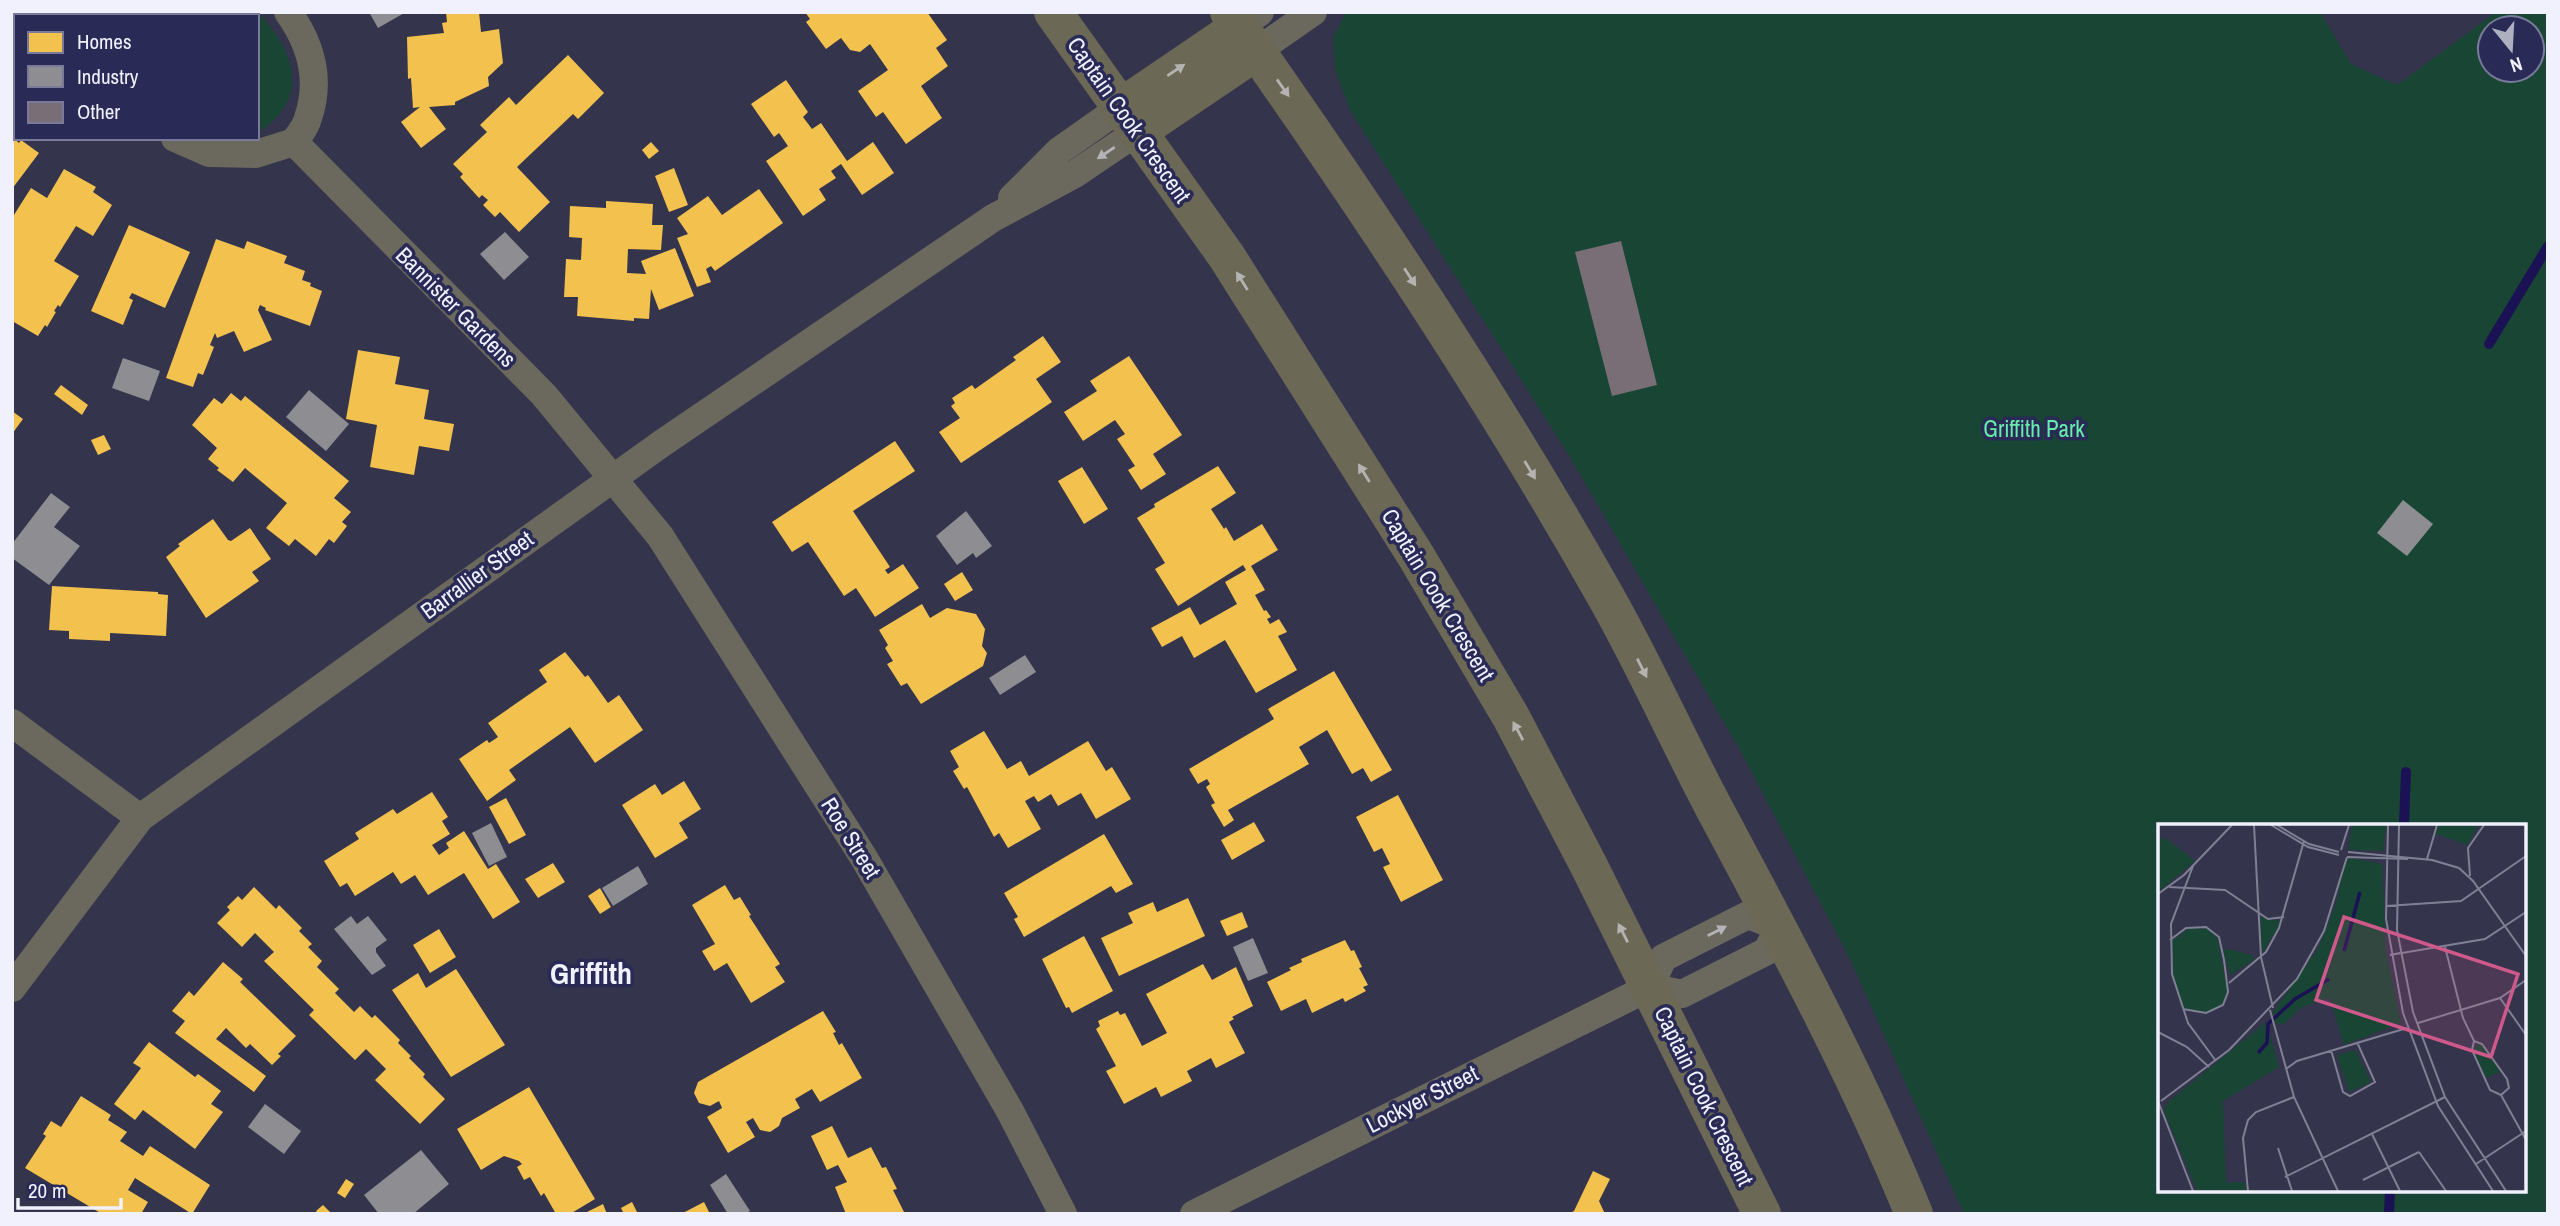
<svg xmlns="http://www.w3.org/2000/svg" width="2560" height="1226" font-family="'Archivo Narrow',sans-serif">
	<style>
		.green { fill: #184534; fill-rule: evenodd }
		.homes { fill: #f2c14e }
		.industry { fill: #8d8d92 }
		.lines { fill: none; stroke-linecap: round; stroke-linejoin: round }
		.stream { stroke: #1b1155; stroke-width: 10 }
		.building { fill: #796e75 }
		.minor { stroke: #6b685d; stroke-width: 28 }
		.secondary { stroke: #6b6856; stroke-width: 38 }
		.oneway { fill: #b4b3b2 }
		.oneway2 { fill: #b4b3b5 }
		.labels { text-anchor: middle; stroke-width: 7; stroke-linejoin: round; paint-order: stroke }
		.street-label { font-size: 23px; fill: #f0f1fd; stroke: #292a56 }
		.park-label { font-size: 23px; fill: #66edac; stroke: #292a56 }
		.district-label { font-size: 30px; font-weight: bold; fill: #f0f1fd; stroke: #292a56 }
		.inset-river { fill: none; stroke: #1b1155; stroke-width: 3.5 }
		.inset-road { fill: none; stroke: #7f8093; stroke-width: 2 }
		.view { fill: #d0598c; fill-opacity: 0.15; stroke: #d0598c; stroke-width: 3.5 }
		.inset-edge { fill: none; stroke: #f0f1fd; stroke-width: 3.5 }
	</style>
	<rect width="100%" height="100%" fill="#34344c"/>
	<g class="green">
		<path d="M32,12h226c37,40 54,86 -1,121v-117h-220z"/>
		<path d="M1346,12h974l31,52 46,21 99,-73h52v1202h-584l-114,-255 -110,-209 -170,-293 -220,-347 -15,-40 -2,-32zM2490,28h42v42h-42zM2159,825h364v364h-364z"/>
	</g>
	<g class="homes">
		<polygon points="446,12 479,12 481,32 499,29 503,63 488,77 489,86 455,102 455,105 429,107 446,129 421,148 401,122 420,107 413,108 411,78 408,79 407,37 444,33 442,23 447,22"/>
		<polygon points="805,12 927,12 947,40 936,48 948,66 921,86 942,118 906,144 883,112 876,117 858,91 888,70 870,44 860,52 850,50 841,38 826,49 806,22 810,19"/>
		<polygon points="568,55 604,93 578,119 573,114 517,167 550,202 519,232 500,212 495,217 483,205 488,200 482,195 479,198 460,177 463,174 453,164 487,132 480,125 509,97 516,105"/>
		<polygon points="786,80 808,112 803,117 812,129 821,123 847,161 873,142 894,173 862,195 841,164 831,171 836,178 819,189 826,200 803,216 766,161 788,146 779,133 774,137 751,104"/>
		<polygon points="12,137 19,143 21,140 39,153 12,189"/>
		<polygon points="651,142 659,151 649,159 642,150"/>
		<polygon points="674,168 688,205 669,212 655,176"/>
		<polygon points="64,169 96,187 93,192 112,205 93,236 76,226 54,261 79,276 60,307 58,305 54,311 56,312 47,327 45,325 38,336 12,321 12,218 31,188 47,198"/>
		<polygon points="759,189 783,223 715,271 711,266 706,269 711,282 697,287 677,238 688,234 677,218 708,196 722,215"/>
		<polygon points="606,201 653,204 652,225 663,225 661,250 628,249 627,273 646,274 641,261 675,248 694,296 659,310 651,289 649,319 634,318 634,321 577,316 578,297 564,297 566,259 581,260 582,238 569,237 570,206 606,208"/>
		<polygon points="129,225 190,252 165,308 132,293 129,298 133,300 123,325 91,311"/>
		<polygon points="216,239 244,249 247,241 287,256 284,263 305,271 302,280 311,283 310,286 322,291 310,326 265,310 266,308 260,305 258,310 272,340 244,352 234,331 217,338 215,333 210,345 214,347 203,375 198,373 193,387 166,378"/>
		<polygon points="1043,336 1061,362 1036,379 1052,402 961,463 939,432 960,418 951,406 955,403 952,398 972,385 975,389 1016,360 1013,357"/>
		<polygon points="358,350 400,357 395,384 429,390 424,419 454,424 449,451 419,446 414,475 370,467 377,425 346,419"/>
		<polygon points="1129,356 1182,435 1153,454 1166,474 1141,490 1128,470 1135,466 1117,439 1125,434 1115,420 1083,441 1064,412 1097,391 1090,381"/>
		<polygon points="61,385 88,405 82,415 54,394"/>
		<polygon points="231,393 241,401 245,396 349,481 334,498 351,512 342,522 347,526 334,543 329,539 316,556 295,539 289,546 266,528 287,503 245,468 233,482 217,470 219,468 208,459 217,448 192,425 214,398 222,404"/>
		<polygon points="12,411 23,419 12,434"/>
		<polygon points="104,435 111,449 98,455 91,440"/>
		<polygon points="895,441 915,471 853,511 890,567 885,570 888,574 903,564 919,588 875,617 856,588 844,596 808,542 792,552 772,522"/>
		<polygon points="1218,466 1236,493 1211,509 1224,529 1226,527 1234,541 1262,524 1278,550 1251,566 1265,590 1255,595 1264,611 1266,610 1271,617 1267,619 1270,624 1279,619 1287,632 1278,636 1297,670 1256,693 1225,640 1194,658 1182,636 1162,647 1151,628 1190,607 1200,625 1237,604 1225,582 1246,570 1243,565 1178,606 1155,569 1165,563 1137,518 1155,507 1154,504"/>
		<polygon points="1082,467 1108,509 1084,524 1058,481"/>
		<polygon points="213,519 228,540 231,541 250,528 271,559 252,572 259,581 206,618 166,557 180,546 178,544"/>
		<polygon points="962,572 973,590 955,601 944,584"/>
		<polygon points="52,586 158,592 158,594 168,595 166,636 110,633 110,641 69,639 69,631 49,630"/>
		<polygon points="922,604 930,618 947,608 976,614 985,629 982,646 987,653 983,666 921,704 907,683 901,686 887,664 893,661 885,648 888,645 879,630"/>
		<polygon points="565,652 585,677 588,675 608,703 619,695 643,730 595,763 570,727 509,770 516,780 487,801 459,759 487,740 489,743 498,737 488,723 547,682 539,670"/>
		<polygon points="1334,671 1392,770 1371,782 1363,768 1352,774 1327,730 1299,747 1309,764 1228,810 1234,820 1224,827 1211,805 1215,803 1206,787 1210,784 1207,779 1198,784 1189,769 1274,719 1268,709"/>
		<polygon points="984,731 1007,769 1021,761 1029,776 1088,741 1106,771 1112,767 1131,799 1096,819 1081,793 1058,806 1051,794 1038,802 1034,796 1025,801 1041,829 1008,848 999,833 994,837 967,787 964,789 953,771 959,767 950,751"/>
		<polygon points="684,781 701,809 679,823 688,838 655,858 622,805 655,784 662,795"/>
		<polygon points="432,792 448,817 442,821 450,834 432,845 439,855 449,848 446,843 464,831 488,869 496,864 520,902 493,919 464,873 428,895 415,875 401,884 393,872 355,896 347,883 340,887 324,861 359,839 355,833 393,809 397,814"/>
		<polygon points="1398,795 1443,880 1401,902 1383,867 1390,864 1382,848 1374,852 1356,817"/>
		<polygon points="506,798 526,835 509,844 489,807"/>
		<polygon points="1254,822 1265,841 1232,860 1221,840"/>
		<polygon points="1104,834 1133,884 1116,893 1111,886 1024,937 1014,919 1018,917 1004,893"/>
		<polygon points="553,863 565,882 538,898 525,879"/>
		<polygon points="725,885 734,900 740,897 751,915 749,916 780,964 775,967 785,982 751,1003 727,963 714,971 702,951 715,944 692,905"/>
		<polygon points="254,887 276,909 279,905 302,928 299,931 312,944 308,947 322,961 317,967 339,989 335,993 354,1012 360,1006 372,1018 375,1015 400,1040 398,1043 411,1056 409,1058 425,1074 423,1077 445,1099 420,1124 375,1080 386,1069 366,1049 355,1060 309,1015 314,1010 264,961 274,952 255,933 242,947 217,923 230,910 227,907 238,896 242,900"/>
		<polygon points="600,888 611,907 600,914 588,896"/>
		<polygon points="1188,898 1205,936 1119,976 1101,938 1133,923 1128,913 1153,902 1157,912"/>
		<polygon points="1242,912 1248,927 1227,936 1220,921"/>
		<polygon points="439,929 456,957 430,973 413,945"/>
		<polygon points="1084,936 1113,991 1072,1013 1069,1007 1066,1008 1042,959"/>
		<polygon points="1345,940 1351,951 1354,950 1362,967 1359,968 1368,985 1363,987 1366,991 1345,1002 1343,998 1312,1013 1306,999 1281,1011 1267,982 1291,970 1289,968 1302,962 1301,959"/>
		<polygon points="223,962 243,979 240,982 296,1036 278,1054 281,1056 272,1065 250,1044 246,1048 226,1028 216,1039 266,1076 254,1092 175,1033 185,1021 172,1011 189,991 194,996"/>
		<polygon points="1203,964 1212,980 1236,967 1253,1006 1232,1017 1234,1019 1229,1022 1245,1053 1216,1068 1211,1058 1187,1071 1192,1081 1161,1097 1156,1087 1124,1104 1106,1071 1116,1066 1096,1029 1100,1026 1098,1021 1118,1011 1120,1015 1125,1013 1142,1046 1167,1033 1146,994"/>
		<polygon points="456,969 505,1045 451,1077 392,990 418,973 426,988"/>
		<polygon points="823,1011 836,1032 833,1033 839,1045 842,1043 862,1078 820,1102 812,1089 795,1099 800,1108 782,1118 779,1126 770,1132 760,1130 753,1118 746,1122 755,1137 728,1153 707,1117 722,1108 719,1101 710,1106 699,1103 694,1093 698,1082"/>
		<polygon points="149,1042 195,1077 198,1074 221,1091 211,1104 223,1112 195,1149 143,1110 135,1120 114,1104 141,1068 133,1063"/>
		<polygon points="529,1087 595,1199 570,1214 556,1214 544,1193 541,1196 530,1177 524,1180 517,1167 522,1164 519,1161 504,1156 481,1170 457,1129"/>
		<polygon points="81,1096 111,1115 108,1120 127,1132 120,1141 143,1156 150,1146 210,1185 192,1214 135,1178 128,1190 148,1202 141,1214 102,1214 25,1168 46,1136 43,1134 51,1121 61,1127"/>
		<polygon points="832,1126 848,1158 871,1147 882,1168 886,1167 897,1189 893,1190 905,1214 846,1214 835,1187 847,1182 838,1165 827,1170 811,1136"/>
		<polygon points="1593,1171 1610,1179 1599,1201 1605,1214 1568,1214 1574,1211"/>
		<polygon points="346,1179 354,1184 345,1198 337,1193"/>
		<polygon points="632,1202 638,1214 624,1214 621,1208"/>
		<polygon points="704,1202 710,1214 681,1214"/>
		<polygon points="603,1204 607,1214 583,1214"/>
		<polygon points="323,1205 332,1214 319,1214 316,1211"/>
	</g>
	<g class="industry">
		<polygon points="369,12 406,12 378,28"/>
		<polygon points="505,232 529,257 504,280 480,254"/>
		<polygon points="123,358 160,371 149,401 112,388"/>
		<polygon points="309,390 349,424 326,451 286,417"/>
		<polygon points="51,493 70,507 54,527 80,546 49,585 12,558 12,544"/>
		<polygon points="2403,500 2433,524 2407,556 2377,533"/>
		<polygon points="966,511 992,546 976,558 973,553 957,565 936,536"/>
		<polygon points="1025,655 1036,672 1000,695 989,678"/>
		<polygon points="491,823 507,857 489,866 472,833"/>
		<polygon points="638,866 648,884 613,906 602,888"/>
		<polygon points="351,916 357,924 368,916 387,940 376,948 376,952 386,966 372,975 334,929"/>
		<polygon points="1253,938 1268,973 1248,981 1233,947"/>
		<polygon points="265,1104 301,1131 284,1154 248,1127"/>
		<polygon points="421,1150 449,1184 413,1214 379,1214 364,1195"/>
		<polygon points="726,1174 750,1211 745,1214 728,1214 710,1185"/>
	</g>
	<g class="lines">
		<g class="stream">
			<polyline points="2489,344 2548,246"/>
			<polyline points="2404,825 2406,772"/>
			<polyline points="2389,1214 2390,1189"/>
		</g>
	</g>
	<polygon class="building" points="1621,241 1657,385 1612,396 1575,252"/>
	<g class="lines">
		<g class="minor">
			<path d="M288,12c23,32 33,68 20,106 -2,9 -9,17 -14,24"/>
			<polyline points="12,20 16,22"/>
			<polyline points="1239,27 1260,12"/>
			<polyline points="1257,51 1313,12"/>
			<polyline points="175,138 209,153 256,154 294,142 544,395 660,536 864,858 1010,1111 1063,1214"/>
			<polyline points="1012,198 1059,151 1120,108"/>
			<polyline points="12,723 140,818"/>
			<polyline points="12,988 140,818 661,444 993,218 1075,174 1137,132"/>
			<polyline points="1194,1214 1650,987 1682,994 1767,951 1779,927 1748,915 1663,958 1650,987"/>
		</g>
		<g class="secondary">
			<polyline points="1053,12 1227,257 1416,556 1511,717 1588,864 1762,1214"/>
			<path d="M1229,12c134,190 263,383 377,585 39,69 71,141 108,211 71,133 143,266 200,406"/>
			<polyline points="1120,108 1239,27"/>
			<polyline points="1137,132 1257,51"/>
		</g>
	</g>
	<defs><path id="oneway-solid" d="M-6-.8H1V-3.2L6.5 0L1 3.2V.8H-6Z" transform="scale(1.75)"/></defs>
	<g class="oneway">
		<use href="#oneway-solid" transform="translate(1176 70) rotate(-34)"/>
		<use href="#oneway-solid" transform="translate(1283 88) rotate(55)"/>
		<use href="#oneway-solid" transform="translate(1410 277) rotate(57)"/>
		<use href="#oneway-solid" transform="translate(1242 281) rotate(-122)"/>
		<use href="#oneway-solid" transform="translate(1530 470) rotate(59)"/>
		<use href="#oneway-solid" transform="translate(1364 473) rotate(-122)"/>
		<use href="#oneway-solid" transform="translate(1642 668) rotate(63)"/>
		<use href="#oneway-solid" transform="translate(1518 731) rotate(-118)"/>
		<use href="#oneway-solid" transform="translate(1623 933) rotate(-117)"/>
	</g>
	<g class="oneway2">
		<use href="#oneway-solid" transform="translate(1106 153) rotate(146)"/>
		<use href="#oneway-solid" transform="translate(1717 931) rotate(-27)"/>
	</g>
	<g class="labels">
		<g class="street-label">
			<text transform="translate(1129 120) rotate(55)" y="8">Captain Cook Crescent</text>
			<text transform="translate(456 307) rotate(45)" y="8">Bannister Gardens</text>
			<text transform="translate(477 575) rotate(-36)" y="8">Barrallier Street</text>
			<text transform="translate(1438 595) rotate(59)" y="8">Captain Cook Crescent</text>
			<text transform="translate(851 838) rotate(58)" y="8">Roe Street</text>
			<text transform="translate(1704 1096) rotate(64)" y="8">Captain Cook Crescent</text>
			<text transform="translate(1422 1099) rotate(-27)" y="8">Lockyer Street</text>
		</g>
		<g class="park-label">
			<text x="2034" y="437">Griffith Park</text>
		</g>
		<g class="district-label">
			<text x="591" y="984">Griffith</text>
		</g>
	</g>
	<g transform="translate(2158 824)">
		<rect width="368" height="368" fill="#34344c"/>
		<path d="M194,1h34l-3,26 -35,-1zM280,1h40l-10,20 -33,-11zM6,13l31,24 -37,31v-49zM193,34l31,6 4,87 15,72 -57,22 -14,-47 -28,9 -18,17 -9,-1 -2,-11 45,-63 19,-48 7,-39zM102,93l22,4 -19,31 -1,-1zM32,104l19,1 9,11 9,49 -3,14 -10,7 -14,3 -16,-5 -10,-29 -2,-38zM71,125l22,6 4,4 -25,16 -7,-25zM108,198l13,45 -56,34 3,82 19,-1 1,9h-49l-33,-80 4,-9zM322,219l20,29 -14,6 -13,-29zM197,226l16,32 -22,10 -12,-37z" fill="#184534"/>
		<path class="inset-river" d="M186,127l16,-59M100,229l9,-10 1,-19 27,-25 34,-20"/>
		<path class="inset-road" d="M96,1l7,132 12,51M113,1l37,22 31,8M119,1l32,19 30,8M230,1l-2,94 17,94 35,93 55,85M241,1l-2,105 16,82 32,85 61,94M183,26l8,-25M190,28l84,8 27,8 14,13 53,75M189,33l61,2M269,35l10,-34M35,42l-22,58 1,50 16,49 28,38M312,52l-2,-28 16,-23M11,63l56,3 43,29 16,-2M0,70l26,-19 48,-50M238,82h-10l75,-5 65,-45M12,116l16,-12 20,-1 13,10 5,23 4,32 -5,13 -17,8 -23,-4M287,123l18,71 11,23 8,3 25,35 2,9 -8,7 25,45M242,129l-10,2 95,-16 41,-27M71,159l37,-31 13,-24 25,-87M342,174l26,37M112,186l24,87 44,94M260,199l82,-25 26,-18M0,208l29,15 22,20M316,217l-2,9 18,40 11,5M173,226l12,42 7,4 25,-14 -18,-40M128,245l11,-8 110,-33M0,277l35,90M3,277l68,-51 68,-71 27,-48 23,-74M214,310l28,57M120,324l14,43M261,328l27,39M318,340l50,-33M127,353l160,-80M205,356l56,-28M90,367l-5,-53 5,-18 8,-8 38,-15"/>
		<path class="view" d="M186,93l174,57 -27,83 -175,-57z"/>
		<rect width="368" height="368" class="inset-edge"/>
	</g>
	<rect width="2560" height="1226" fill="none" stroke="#f0f1fd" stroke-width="28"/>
	<rect x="14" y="14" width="245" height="126" fill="#292a56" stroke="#797a99" stroke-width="2"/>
	<rect x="28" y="32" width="35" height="21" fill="#f2c14e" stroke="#797a99" stroke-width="2"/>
	<text x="77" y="49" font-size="21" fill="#f0f1fd">Homes</text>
	<rect x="28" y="66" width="35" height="21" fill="#8d8d92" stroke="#797a99" stroke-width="2"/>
	<text x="77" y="84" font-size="21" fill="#f0f1fd">Industry</text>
	<rect x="28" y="102" width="35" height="21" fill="#796e75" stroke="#797a99" stroke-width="2"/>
	<text x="77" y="119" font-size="21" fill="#f0f1fd">Other</text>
	<g transform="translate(2511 49) rotate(162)"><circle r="33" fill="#292a56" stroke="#797a99" stroke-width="2"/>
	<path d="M0-5L12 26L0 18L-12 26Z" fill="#aeafbf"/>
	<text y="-10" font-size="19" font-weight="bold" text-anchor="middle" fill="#f0f1fd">N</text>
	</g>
	<path d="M18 1198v10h103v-10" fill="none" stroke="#f0f1fd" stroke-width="3.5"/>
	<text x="28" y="1198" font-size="21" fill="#f0f1fd" stroke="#292a56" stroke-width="5" paint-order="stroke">20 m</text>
</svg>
